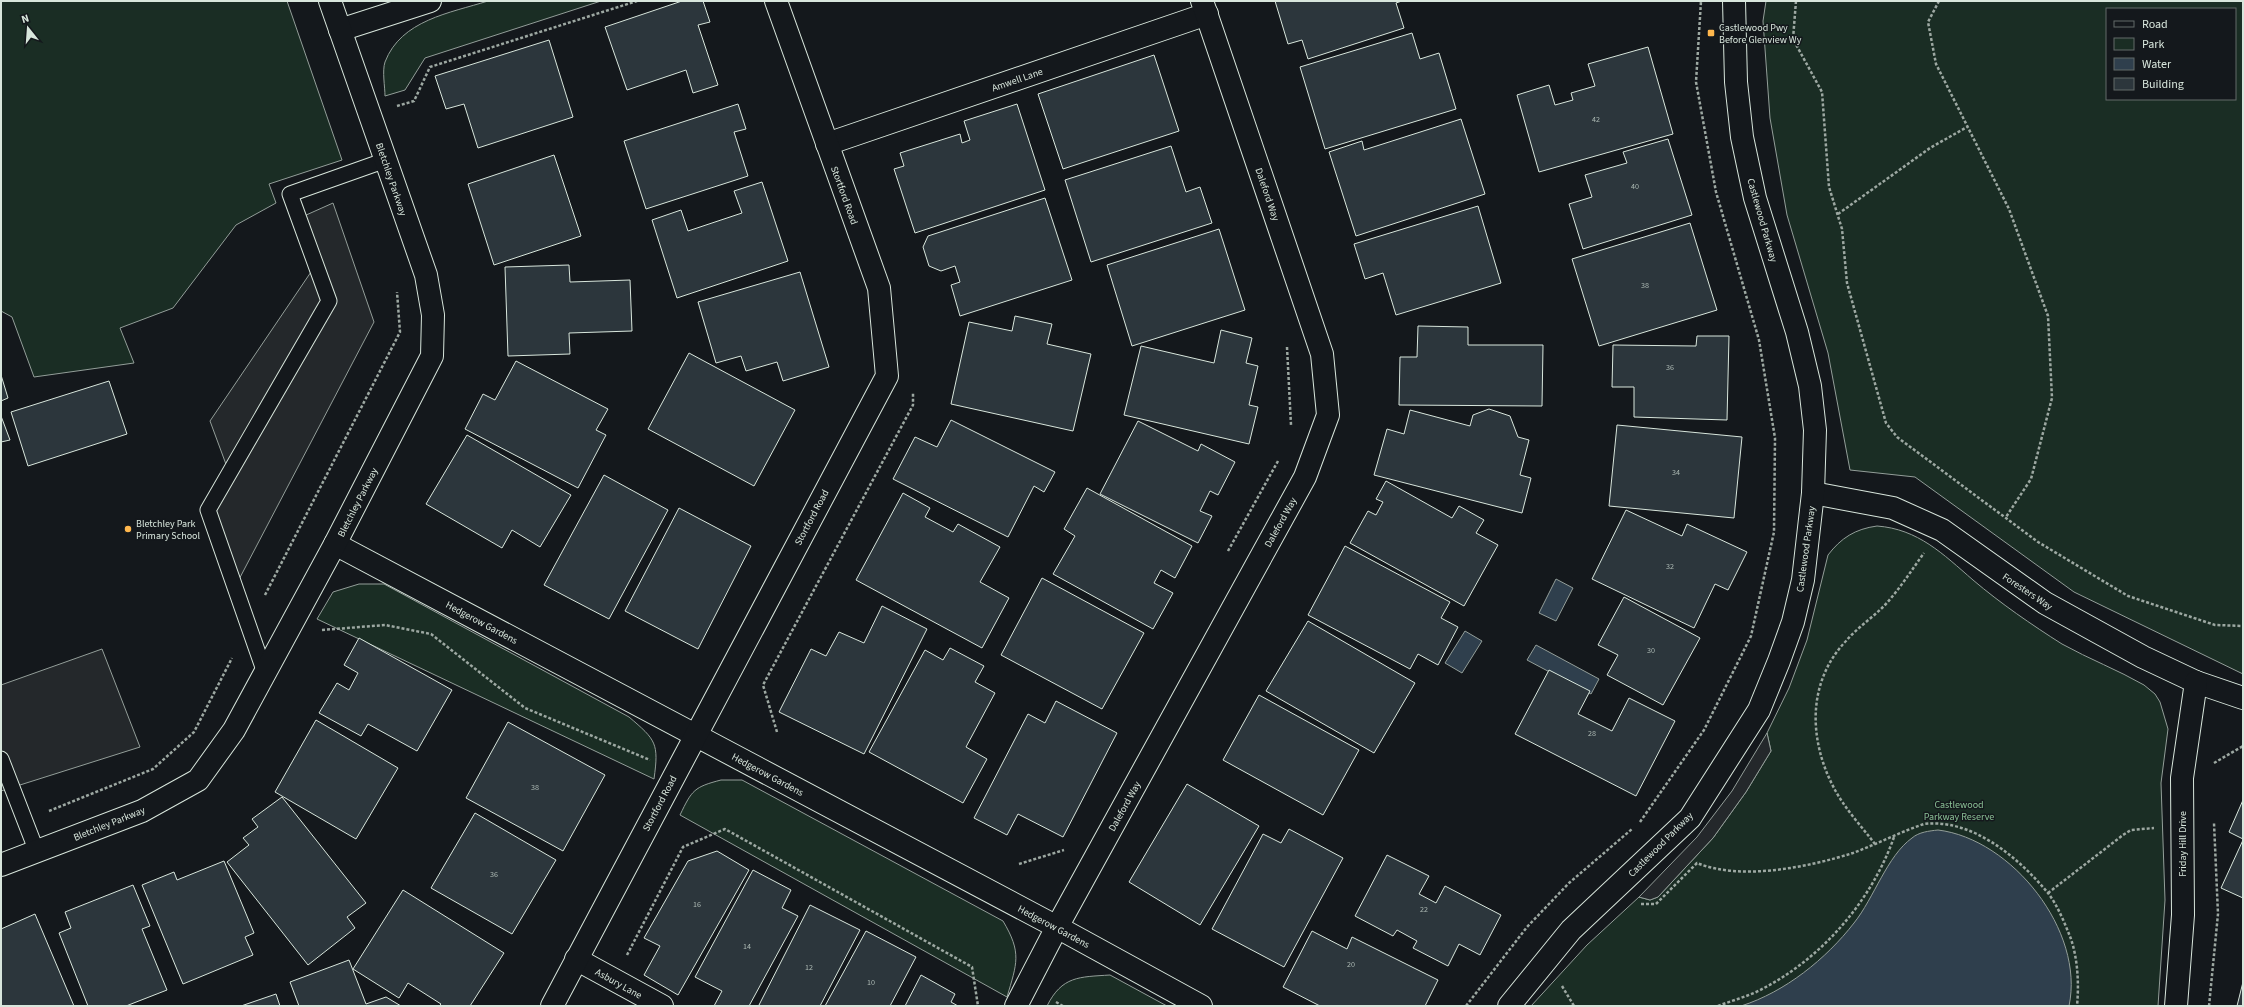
<svg xmlns="http://www.w3.org/2000/svg" width="2244" height="1007" font-family="'Source Sans 3',sans-serif">
	<style>
		.green { fill: #1a2d24; stroke: #939e99; fill-rule: evenodd }
		.parking { fill: #24282b; stroke: #939e99 }
		.water { fill: #2f3f4d; stroke: #939e99 }
		.building { fill: #2c363c; stroke: #d8e6dc }
		.lines { fill: none; stroke-linecap: round; stroke-linejoin: round }
		.lane-casing { stroke: #d8e6dc; stroke-width: 17 }
		.street-casing { stroke: #d8e6dc; stroke-width: 24 }
		.secondary-casing { stroke: #d8e6dc; stroke-width: 24 }
		.path { stroke: #9da8a2; stroke-width: 2.5; stroke-dasharray: 3 2; stroke-linecap: butt }
		.lane { stroke: #14181c; stroke-width: 15 }
		.street { stroke: #14181c; stroke-width: 22 }
		.secondary { stroke: #14181c; stroke-width: 22 }
		.poi-dot { fill: #ffb74d; stroke: #14181c; stroke-width: 1.5 }
		.labels { text-anchor: middle; stroke-width: 3; stroke-linejoin: round; paint-order: stroke }
		.number-label { font-size: 8px; fill: #adbab4 }
		.poi-label { font-size: 10px; fill: #d8e6dc; stroke: #14181c; text-anchor: start }
		.street-label { font-size: 10px; fill: #d8e6dc; stroke: #14181c }
		.park-label { font-size: 10px; fill: #8ac095; stroke: #14181c }
	</style>
	<rect width="100%" height="100%" fill="#14181c"/>
	<g class="green">
		<polygon points="1,1 287,1 342,160 269,184 276,203 236,225 173,308 120,328 134,363 34,377 12,317 1,311"/>
		<path d="M488,1h113l-176,57 -20,32 -20,6c0,-9 -3,-25 0,-34 16,-42 65,-49 103,-61z"/>
		<path d="M1766,1h477v673l-169,-82 -159,-115 -65,-7 -22,-117 -41,-138 -17,-97 -7,-97zM2107,9h128v90h-128z"/>
		<path d="M1877,526c41,3 66,28 96,54 27,23 59,45 89,64 27,15 56,26 82,41l11,9 5,8 8,27 -7,54 4,117 -7,106h-627l56,-61 52,-48 11,3 8,-3 55,-59 33,-46 25,-41 -4,-18 22,-45 18,-48 21,-85c13,-17 27,-26 49,-29z"/>
		<path d="M359,584h25l245,133c27,23 30,26 25,62l-337,-160 16,-27z"/>
		<path d="M721,780h21l261,141c19,32 14,42 4,76l-327,-182c12,-25 14,-28 41,-35z"/>
		<path d="M1110,975l57,31h-120c15,-30 32,-29 63,-31z"/>
	</g>
	<g class="parking">
		<polygon points="333,203 374,322 235,587 207,503 227,467 210,421 313,269 295,220"/>
		<polygon points="102,649 140,747 1,791 1,685"/>
		<polygon points="1767,733 1771,751 1746,792 1713,838 1658,897 1650,900 1639,897 1697,837 1732,791"/>
	</g>
	<g class="water">
		<polygon points="1556,579 1573,588 1556,621 1539,613"/>
		<polygon points="1465,631 1482,641 1462,673 1445,663"/>
		<polygon points="1536,645 1599,679 1591,694 1527,660"/>
		<path d="M1938,830c74,9 147,101 131,176h-328c44,-14 85,-47 113,-83 20,-25 33,-67 58,-85 7,-6 17,-7 26,-8z"/>
	</g>
	<g class="building">
		<polygon points="682,1 703,1 710,22 698,25 718,85 693,93 686,70 627,90 605,27"/>
		<polygon points="1275,1 1402,1 1396,3 1404,28 1308,59 1302,40 1288,44"/>
		<polygon points="1412,33 1420,59 1439,53 1456,109 1325,149 1300,67"/>
		<polygon points="549,40 573,117 478,148 464,104 446,109 435,76"/>
		<polygon points="1648,47 1673,134 1539,172 1517,95 1549,85 1555,105 1573,100 1571,93 1595,86 1588,64"/>
		<polygon points="1154,55 1179,131 1063,169 1038,94"/>
		<polygon points="738,104 746,129 734,132 748,176 646,209 624,141"/>
		<polygon points="1017,104 1045,190 915,233 894,169 904,166 900,153 960,134 962,143 970,140 964,121"/>
		<polygon points="1461,119 1485,194 1356,236 1329,152 1362,141 1364,150"/>
		<polygon points="1668,139 1692,215 1583,249 1569,204 1592,197 1585,175 1627,163 1623,152"/>
		<polygon points="1171,146 1186,192 1200,187 1212,223 1091,262 1065,180"/>
		<polygon points="554,155 581,236 494,265 468,184"/>
		<polygon points="762,182 788,261 677,298 652,220 681,210 688,231 742,213 734,191"/>
		<polygon points="1045,198 1072,280 960,316 951,285 960,282 955,266 941,271 929,266 923,247 928,236"/>
		<polygon points="1478,206 1501,283 1396,315 1383,273 1365,279 1354,244"/>
		<polygon points="1690,223 1717,310 1599,346 1572,259"/>
		<polygon points="1219,229 1245,310 1132,346 1107,265"/>
		<polygon points="569,265 570,282 630,280 632,331 569,333 570,354 508,356 505,267"/>
		<polygon points="800,272 829,367 783,381 777,362 746,371 741,356 716,363 698,302"/>
		<polygon points="1015,316 1052,324 1047,344 1091,354 1073,431 951,404 969,322 1012,331"/>
		<polygon points="1418,326 1468,327 1468,345 1543,345 1542,406 1399,405 1400,357 1417,357"/>
		<polygon points="1221,330 1252,338 1246,363 1258,366 1249,405 1258,407 1249,444 1124,415 1141,346 1214,363"/>
		<polygon points="1697,336 1729,336 1727,420 1634,417 1634,387 1612,387 1613,345 1696,346"/>
		<polygon points="689,353 795,410 754,486 648,429"/>
		<polygon points="516,361 608,409 596,430 606,435 578,488 465,429 483,394 495,400"/>
		<polygon points="1,375 8,398 1,401"/>
		<polygon points="109,381 127,434 28,466 11,412"/>
		<polygon points="1489,409 1510,416 1518,437 1529,440 1520,475 1531,478 1522,513 1374,475 1387,429 1404,434 1410,410 1470,426 1473,415"/>
		<polygon points="1,416 10,440 1,442"/>
		<polygon points="951,420 1055,472 1044,492 1034,486 1008,537 893,479 915,437 937,447"/>
		<polygon points="1138,421 1198,451 1201,444 1235,462 1218,495 1210,491 1200,511 1212,516 1198,543 1100,494"/>
		<polygon points="1617,425 1742,437 1734,518 1609,506"/>
		<polygon points="467,435 571,495 540,547 512,530 502,548 426,504"/>
		<polygon points="604,475 668,510 609,619 544,585"/>
		<polygon points="1386,481 1452,518 1459,506 1484,520 1476,533 1498,545 1464,606 1350,543 1368,511 1376,515 1383,502 1376,499"/>
		<polygon points="1087,488 1192,546 1175,578 1161,570 1154,583 1173,593 1153,629 1053,574 1075,536 1064,529"/>
		<polygon points="903,493 930,508 925,517 953,532 958,524 1000,547 980,582 1009,598 982,648 856,580"/>
		<polygon points="679,508 751,546 698,649 625,611"/>
		<polygon points="1626,510 1682,536 1687,524 1747,552 1728,590 1715,584 1694,628 1592,579"/>
		<polygon points="1345,546 1450,602 1441,618 1458,627 1438,665 1418,654 1410,669 1308,615"/>
		<polygon points="1042,578 1144,633 1102,709 1001,655"/>
		<polygon points="1624,597 1700,638 1663,705 1607,675 1618,655 1598,645"/>
		<polygon points="882,606 927,629 864,754 779,712 811,649 826,656 839,632 864,643"/>
		<polygon points="1308,621 1415,683 1374,753 1266,691"/>
		<polygon points="359,638 452,690 417,751 368,724 361,736 319,713 337,683 349,690 358,673 344,665"/>
		<polygon points="950,648 984,666 975,682 995,693 966,747 987,759 963,803 869,752 925,650 943,660"/>
		<polygon points="1549,670 1590,691 1578,714 1612,731 1629,698 1675,721 1636,796 1515,734"/>
		<polygon points="1259,695 1359,750 1323,815 1223,760"/>
		<polygon points="1056,701 1117,733 1063,837 1018,814 1007,835 974,818 1028,714 1045,723"/>
		<polygon points="316,720 398,768 356,839 275,792"/>
		<polygon points="508,722 605,775 563,851 466,798"/>
		<polygon points="1187,784 1259,826 1200,925 1129,882"/>
		<polygon points="282,797 366,903 347,917 355,928 308,965 227,862 249,845 243,838 258,827 252,819"/>
		<polygon points="2243,800 2243,839 2229,832"/>
		<polygon points="475,813 556,860 512,934 431,888"/>
		<polygon points="1289,829 1343,858 1284,967 1212,929 1263,834 1281,843"/>
		<polygon points="2243,840 2243,898 2221,888"/>
		<polygon points="717,851 749,870 678,995 644,975 660,946 644,938 688,861"/>
		<polygon points="1387,855 1429,876 1419,894 1436,903 1445,886 1501,915 1480,955 1459,944 1448,966 1413,948 1417,941 1397,930 1393,936 1355,916"/>
		<polygon points="224,861 254,933 245,937 253,955 183,984 142,885 174,872 177,880"/>
		<polygon points="753,870 791,890 782,908 798,916 749,1006 714,1006 722,991 695,977"/>
		<polygon points="133,885 150,926 142,929 167,990 126,1006 88,1006 59,933 71,928 65,912"/>
		<polygon points="403,890 504,953 470,1006 439,1006 441,1004 408,983 399,998 353,969"/>
		<polygon points="810,905 860,930 820,1006 762,1006 759,1005"/>
		<polygon points="35,914 74,1006 1,1006 1,929"/>
		<polygon points="866,931 916,957 890,1006 825,1006"/>
		<polygon points="1312,931 1347,949 1352,937 1438,980 1425,1006 1320,1006 1283,987"/>
		<polygon points="349,960 366,1004 386,997 401,1006 299,1006 290,982"/>
		<polygon points="921,975 955,994 951,1002 958,1006 905,1006"/>
		<polygon points="2243,982 2243,1006 2237,1006"/>
		<polygon points="276,994 280,1006 241,1006"/>
	</g>
	<g class="lines">
		<defs>
			<g id="lane">
				<polyline points="265,673 208,510 329,301 290,194 386,160"/>
				<polyline points="1,759 37,852"/>
			</g>
			<g id="street">
				<polyline points="340,30 430,1"/>
				<polyline points="827,144 1207,14"/>
				<polyline points="1813,493 1893,508 1942,530 2045,603 2143,657 2196,682 2243,698"/>
				<polyline points="335,544 1057,927 1201,1006"/>
				<polyline points="1,865 142,811 198,780 234,730 335,544 432,356 433,315 426,275 330,1"/>
				<polyline points="576,959 662,1006"/>
				<polyline points="552,1006 887,376 879,288 776,1"/>
				<polyline points="1016,1006 1057,927 1305,477 1328,415 1322,354 1202,1"/>
				<polyline points="2176,1006 2183,915 2182,778 2196,682"/>
			</g>
			<polyline id="secondary" points="1509,1006 1571,930 1690,818 1759,710 1779,661 1793,622 1803,580 1813,493 1815,430 1810,386 1797,332 1755,198 1742,137 1736,82 1734,1"/>
		</defs>
		<use href="#lane" class="lane-casing"/>
		<use href="#street" class="street-casing"/>
		<use href="#secondary" class="secondary-casing"/>
		<g class="path">
			<polyline points="1796,1 1793,39 1822,92 1829,187 1842,229 1847,283 1886,423 1897,437 2038,542 2128,596 2215,625 2243,626"/>
			<polyline points="1939,1 1928,22 1936,64 2009,209 2048,316 2052,398 2031,479 2006,517"/>
			<polyline points="397,106 414,101 430,67 637,1"/>
			<polyline points="1838,214 1930,148 1967,127"/>
			<polyline points="1287,347 1291,425"/>
			<polyline points="1228,551 1278,461"/>
			<polyline points="265,595 400,332 397,292"/>
			<polyline points="322,630 385,625 431,634 525,708 650,760"/>
			<polyline points="777,732 763,685 913,405 913,392"/>
			<polyline points="2214,763 2243,746"/>
			<polyline points="49,811 153,769 194,732 232,658"/>
			<polyline points="1640,822 1704,730 1751,636 1774,532 1775,438 1759,340 1716,192 1696,82 1701,1"/>
			<path d="M1875,844c-13,-17 -29,-34 -40,-54 -26,-48 -29,-107 11,-149 11,-13 26,-23 38,-35 15,-16 27,-35 40,-53"/>
			<polyline points="1019,864 1064,850"/>
			<polyline points="2048,893 2123,835 2131,830 2154,828"/>
			<path d="M1641,904h15l41,-41c44,18 112,4 156,-10 24,-9 47,-21 71,-29 48,-6 95,34 124,69 10,13 17,31 23,46 7,21 8,46 6,67"/>
			<polyline points="627,955 683,847 725,829 972,967 978,1006"/>
			<polyline points="1562,986 1574,1006"/>
			<polyline points="1056,1002 1063,1006"/>
			<polyline points="1466,1006 1527,927 1569,883 1632,829"/>
			<path d="M1718,1006c15,-6 32,-10 46,-18 59,-31 108,-88 130,-151"/>
			<polyline points="2209,1006 2218,914 2214,823"/>
		</g>
		<use href="#lane" class="lane"/>
		<use href="#street" class="street"/>
		<use href="#secondary" class="secondary"/>
	</g>
	<g class="poi-dot">
		<rect x="1707" y="29" width="8" height="8" rx="2"/>
		<circle cx="128" cy="529" r="4"/>
	</g>
	<g class="labels">
		<g class="number-label">
			<text x="1596" y="122">42</text>
			<text x="1635" y="189">40</text>
			<text x="1645" y="288">38</text>
			<text x="1670" y="370">36</text>
			<text x="1676" y="475">34</text>
			<text x="1670" y="569">32</text>
			<text x="1651" y="653">30</text>
			<text x="1592" y="736">28</text>
			<text x="535" y="790">38</text>
			<text x="494" y="877">36</text>
			<text x="697" y="907">16</text>
			<text x="1424" y="912">22</text>
			<text x="747" y="949">14</text>
			<text x="1351" y="967">20</text>
			<text x="809" y="970">12</text>
			<text x="871" y="985">10</text>
		</g>
		<g class="poi-label">
			<text x="1719" y="31">Castlewood Pwy<tspan x="1719" dy="12">Before Glenview Wy</tspan></text>
			<text x="136" y="527">Bletchley Park<tspan x="136" dy="12">Primary School</tspan></text>
		</g>
		<g class="street-label">
			<text transform="translate(1017 79) rotate(-19)" y="4">Amwell Lane</text>
			<text transform="translate(392 179) rotate(71)" y="4">Bletchley Parkway</text>
			<text transform="translate(1268 194) rotate(71)" y="4">Daleford Way</text>
			<text transform="translate(845 195) rotate(70)" y="4">Stortford Road</text>
			<text transform="translate(1763 220) rotate(74)" y="4">Castlewood Parkway</text>
			<text transform="translate(357 502) rotate(-63)" y="4">Bletchley Parkway</text>
			<text transform="translate(811 517) rotate(-62)" y="4">Stortford Road</text>
			<text transform="translate(1280 522) rotate(-61)" y="4">Daleford Way</text>
			<text transform="translate(1805 549) rotate(-82)" y="4">Castlewood Parkway</text>
			<text transform="translate(2028 591) rotate(34)" y="4">Foresters Way</text>
			<text transform="translate(482 622) rotate(28)" y="4">Hedgerow Gardens</text>
			<text transform="translate(768 774) rotate(28)" y="4">Hedgerow Gardens</text>
			<text transform="translate(659 803) rotate(-62)" y="4">Stortford Road</text>
			<text transform="translate(1124 806) rotate(-61)" y="4">Daleford Way</text>
			<text transform="translate(109 823) rotate(-22)" y="4">Bletchley Parkway</text>
			<text transform="translate(1660 844) rotate(-45)" y="4">Castlewood Parkway</text>
			<text transform="translate(2182 844) rotate(-90)" y="4">Friday Hill Drive</text>
			<text transform="translate(1054 926) rotate(28)" y="4">Hedgerow Gardens</text>
			<text transform="translate(619 983) rotate(29)" y="4">Asbury Lane</text>
		</g>
		<g class="park-label">
			<text x="1959" y="808">Castlewood<tspan x="1959" dy="12">Parkway Reserve</tspan></text>
		</g>
	</g>
	<rect width="2244" height="1007" fill="none" stroke="#d8e6dc" stroke-width="4"/>
	<rect x="2106" y="8" width="130" height="92" fill="#14181c" stroke="#626a69"/>
	<rect x="2114" y="21" width="20" height="6" fill="#14181c" stroke="#626a69"/>
	<text x="2142" y="28" font-size="12" fill="#d8e6dc">Road</text>
	<rect x="2114" y="38" width="20" height="12" fill="#1a2d24" stroke="#626a69"/>
	<text x="2142" y="48" font-size="12" fill="#d8e6dc">Park</text>
	<rect x="2114" y="58" width="20" height="12" fill="#2f3f4d" stroke="#626a69"/>
	<text x="2142" y="68" font-size="12" fill="#d8e6dc">Water</text>
	<rect x="2114" y="78" width="20" height="12" fill="#2c363c" stroke="#626a69"/>
	<text x="2142" y="88" font-size="12" fill="#d8e6dc">Building</text>
	<g transform="translate(28 28) rotate(343)" stroke="#14181c" stroke-width="3" paint-order="stroke">
	<path d="M0-3L7 15L0 10L-7 15Z" fill="#d8e6dc"/>
	<text y="-6" font-size="11" font-weight="bold" text-anchor="middle" fill="#d8e6dc">N</text>
	</g>
</svg>
